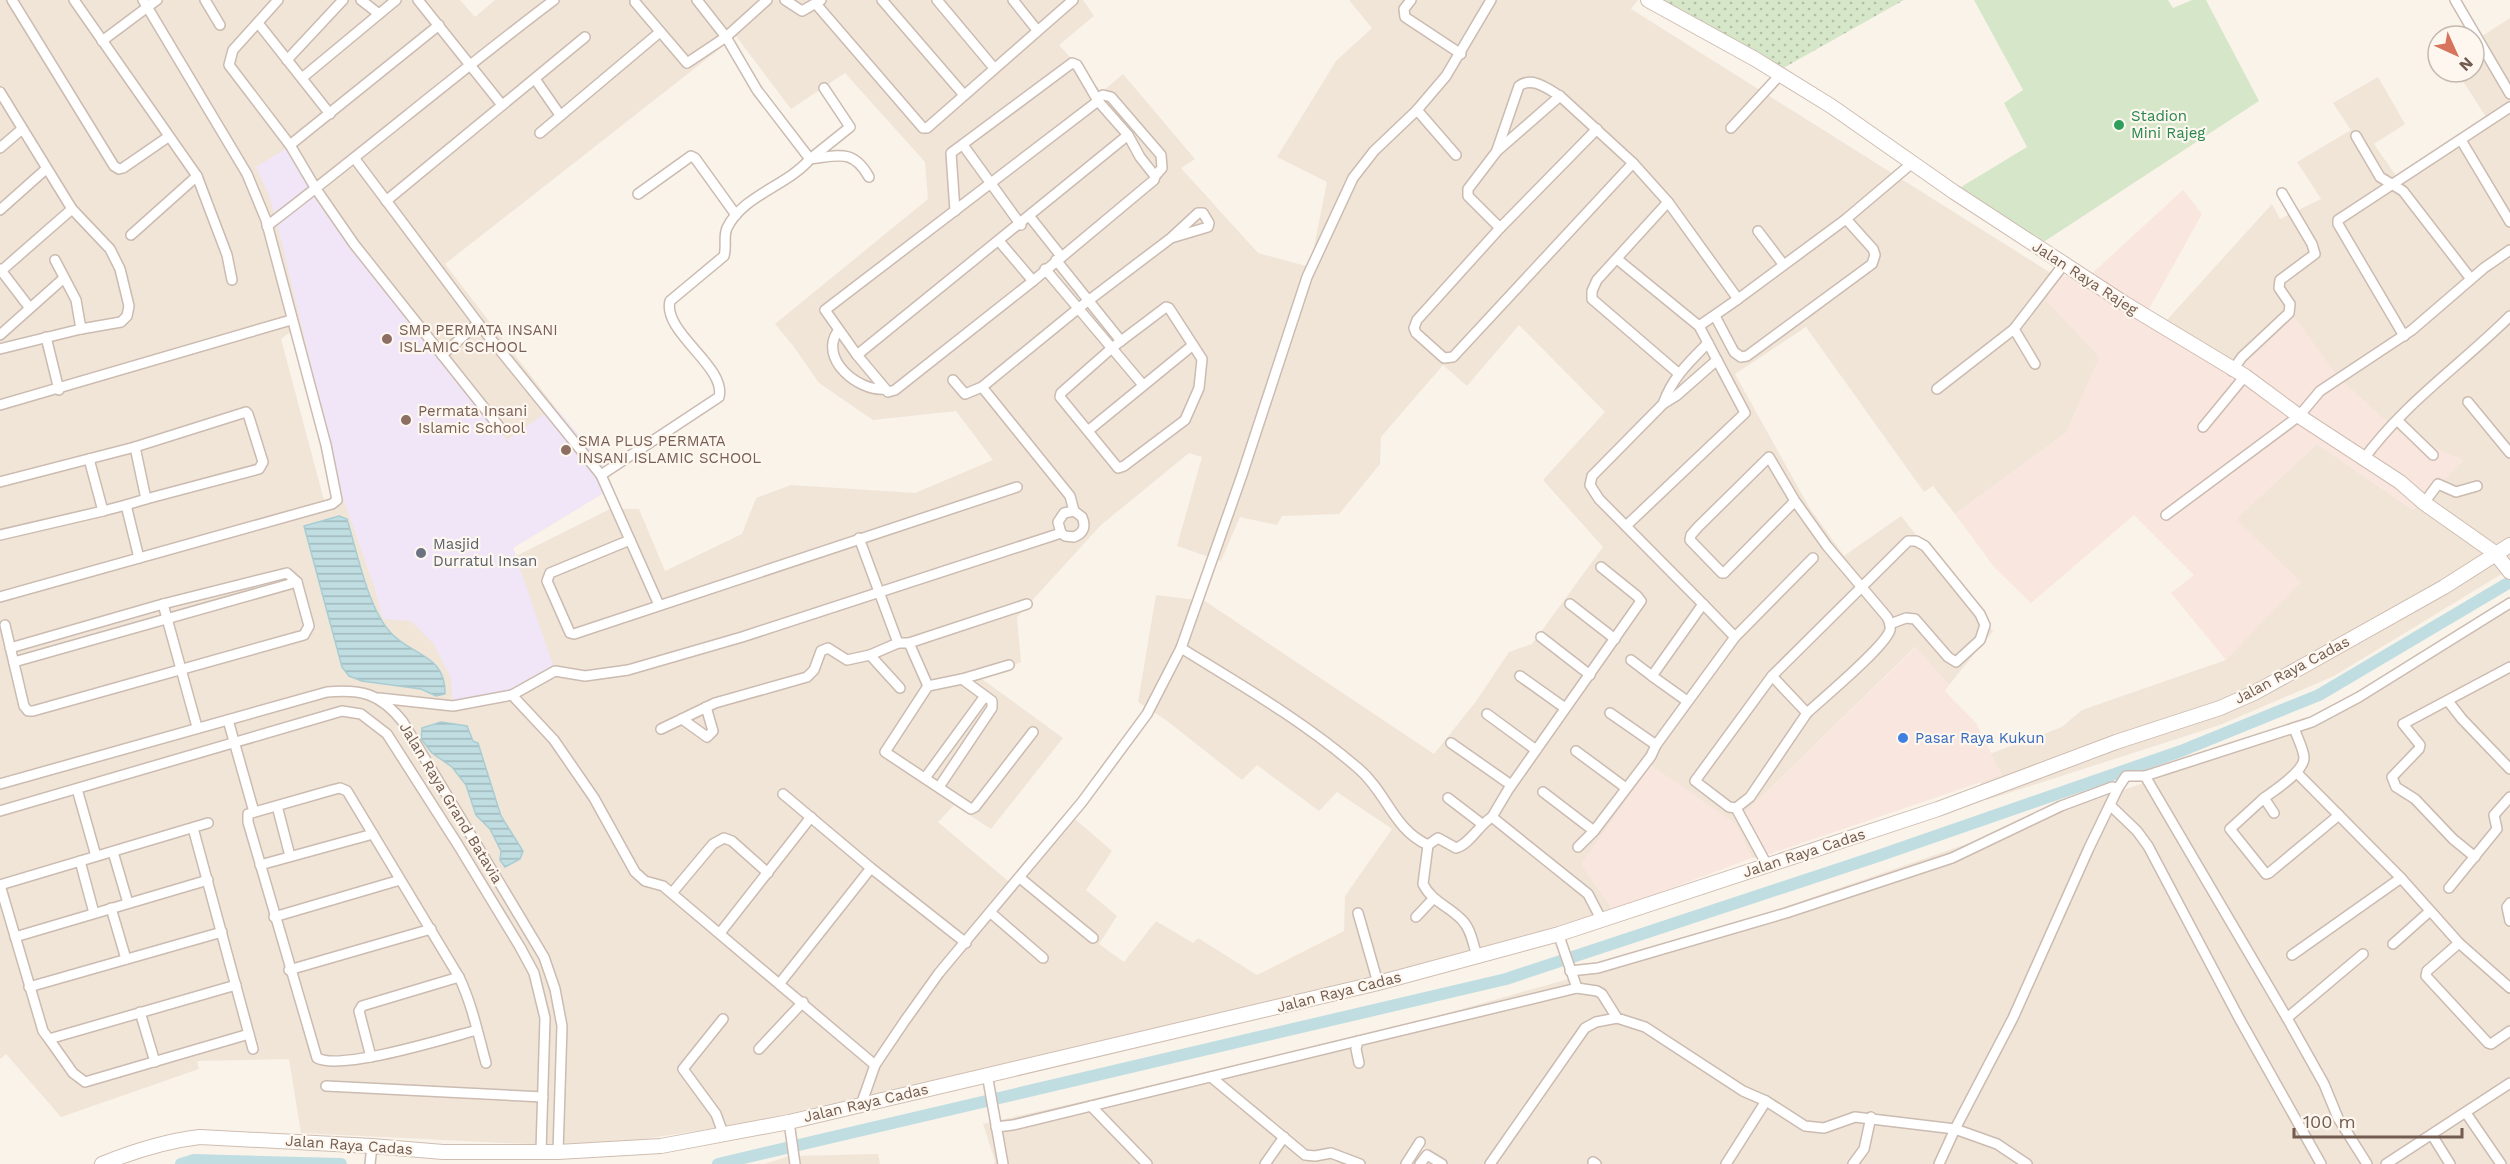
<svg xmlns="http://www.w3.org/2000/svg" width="2510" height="1164" font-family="'Work Sans',sans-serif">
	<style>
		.residential { fill: #f1e5d8; fill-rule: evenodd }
		.commercial { fill: #f9e6de }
		.education { fill: #f0e6f7 }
		.grass { fill: url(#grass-dots) }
		.garden { fill: #d6e7c9 }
		.water { fill: url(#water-rules); stroke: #a7cdd3; stroke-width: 1.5 }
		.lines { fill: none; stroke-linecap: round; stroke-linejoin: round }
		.canal { stroke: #c0dee2; stroke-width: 12 }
		.street-casing { stroke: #cbbbb0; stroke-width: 12 }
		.secondary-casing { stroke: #cfbdb1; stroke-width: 16 }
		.street { stroke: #fff; stroke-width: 9 }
		.secondary { stroke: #fff; stroke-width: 14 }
		.leisure-dot { fill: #2e9e5b; stroke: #fdf7ef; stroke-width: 2 }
		.education-dot { fill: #8d6e63; stroke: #fdf7ef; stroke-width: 2 }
		.worship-dot { fill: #6b7280; stroke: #fdf7ef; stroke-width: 2 }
		.shop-dot { fill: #3f7fe0; stroke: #fdf7ef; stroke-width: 2 }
		.labels { text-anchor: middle; stroke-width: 4.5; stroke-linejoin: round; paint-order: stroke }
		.leisure-label { font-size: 15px; fill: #27864d; stroke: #fdf7ef; text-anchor: start }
		.street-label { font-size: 15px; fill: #725b4f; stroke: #fdf7ef }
		.education-label { font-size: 15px; fill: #785e54; stroke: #fdf7ef; text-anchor: start }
		.worship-label { font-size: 15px; fill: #5b616d; stroke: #fdf7ef; text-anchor: start }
		.shop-label { font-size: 15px; fill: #366cbe; stroke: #fdf7ef; text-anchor: start }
	</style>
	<defs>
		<pattern id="grass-dots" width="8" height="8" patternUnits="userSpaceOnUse" patternTransform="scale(1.5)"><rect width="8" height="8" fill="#d6e7c9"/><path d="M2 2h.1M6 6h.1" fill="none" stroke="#b2bea6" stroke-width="1.8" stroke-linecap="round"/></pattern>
		<pattern id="water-rules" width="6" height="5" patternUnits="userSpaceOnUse" patternTransform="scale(1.5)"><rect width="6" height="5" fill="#c0dee2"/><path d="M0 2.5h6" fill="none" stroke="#a0b7ba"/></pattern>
	</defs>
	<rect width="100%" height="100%" fill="#faf3e9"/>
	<g class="residential">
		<path d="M0,0h460l15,17 20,-17h588l11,16 -35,29 43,47 21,-18 72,85 -14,9 77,85 52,14 17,-85 -50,-25 59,-96 36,-33 -23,-28h289l-7,9 423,266 -7,26 53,56 -34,76 -111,81 -22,-28 -9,6 -118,-165 -71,47 74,133 35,49 57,-40 92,115 -44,54 -34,-38 -170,166 19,43 -12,2 -17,-35 -154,41 32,46 -135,39 -150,40 -580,134 -116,18 -63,5 -268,-13 -12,-74 -92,2 2,8 -138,48 -55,-63 -6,5zM736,36l55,73 54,-36 80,89 3,37 -153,125 19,23 25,36 54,37 83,-9 37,49 -78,33 -124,-8 -35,13 -14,36 -77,37 -26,-62h-29l-94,47 -3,-8 94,-57 -3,-16 4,-6 -53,-62 -110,-143zM300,325l18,70 9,57 14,43 -16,9 -44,-165zM1519,325l86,87 -62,68 60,67 -71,97 -23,8 -32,48 -43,54 -229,-153 -49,-6 -18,107 28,18 76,60 15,-15 62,46 18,-19 55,37 -47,67 -1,35 -87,44 -59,-37 -5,5 -37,-22 -32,41 -25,-18 18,-28 -31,-26 26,-39 -44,-38 -54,73 -76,-64 16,-17 37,24 72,-91 -81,-59 39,-17 -4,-45 84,-92 88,-72 13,4 -25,89 44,15 19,-44 37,8 5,-9 57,-2 41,-50 1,-27 62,-72 24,21z"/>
		<polygon points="2510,18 2510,569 2334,676 2220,725 1987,800 1974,763 1992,753 2062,727 2082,710 2226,660 2236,519 2317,444 2413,510 2463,460 2400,434 2339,378 2238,365 2166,321 2272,204 2280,219 2321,199 2297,162 2351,130 2333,103 2378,77 2405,124 2374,144 2401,183 2490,123 2457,72 2474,72 2474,59 2484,53 2476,40"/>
		<polygon points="2510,602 2510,1164 1491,1164 1487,1161 1485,1164 1447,1164 1420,1145 1408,1164 994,1164 995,1161 983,1124 1348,1041 1611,967 2187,768 2353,701"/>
		<polygon points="878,1154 880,1164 764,1164 790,1156"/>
	</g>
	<g class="commercial">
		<polygon points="2183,190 2202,214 2149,309 2238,364 2290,311 2339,378 2399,433 2464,460 2413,510 2317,444 2236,519 2301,582 2226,660 2171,593 2194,575 2134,515 2031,603 1994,567 1955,514 2066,433 2100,357 2047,301 2054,275 2088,277"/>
		<polygon points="1916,647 1949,685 1945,691 1976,723 2002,775 1764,856 1745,813"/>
		<polygon points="1651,765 1735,823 1752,858 1613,910 1581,864"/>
	</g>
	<polygon class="education" points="290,146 309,187 507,440 555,407 608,469 604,475 607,491 513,548 555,671 528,688 453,706 451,678 433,643 411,621 383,619 374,586 327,452 318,395 280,235 269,195 256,167"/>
	<polygon class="grass" points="1658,0 1904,0 1776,72"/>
	<polygon class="garden" points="1974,0 2168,0 2173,8 2192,0 2206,0 2259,101 2042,243 1961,187 2027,147 2004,103 2023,90"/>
	<g class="water">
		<path d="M339,516l8,3c10,33 21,89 43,113 21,24 56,22 55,62l-9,2 -15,-7 -59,-8 -13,-5 -7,-9 -38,-141z"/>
		<polygon points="441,722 467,726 473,741 478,743 501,816 523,851 520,859 505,867 500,860 501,851 490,829 476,815 466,785 452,767 432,753 421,739 422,728"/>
	</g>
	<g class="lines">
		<g class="canal">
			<polyline points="181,1164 194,1160 341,1164"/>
			<polyline points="718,1164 1506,979 1881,855 2181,751 2319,695 2510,582"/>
		</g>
		<defs>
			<g id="street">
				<polyline points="12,0 114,166 119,169 123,168 168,137"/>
				<polyline points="74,0 197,176 227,255 232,280"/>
				<polyline points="205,0 220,25"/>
				<polyline points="278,0 233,50 229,65 290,145 316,189 354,244 501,429"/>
				<polyline points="361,0 379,14"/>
				<polyline points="418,0 502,105"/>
				<polyline points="785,0 802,11 821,0"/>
				<polyline points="882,0 964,95"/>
				<polyline points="937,0 994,68"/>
				<polyline points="1013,0 1037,30"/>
				<polyline points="1411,0 1404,9 1405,17 1461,54"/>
				<polyline points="2455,0 2510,94"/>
				<polyline points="635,2 687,63 726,37 767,0"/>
				<polyline points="816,4 923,128 927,128 1073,0"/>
				<polyline points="258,23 330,114"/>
				<polyline points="102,41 157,0"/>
				<polyline points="287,60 343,0"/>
				<polyline points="302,78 396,0"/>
				<polyline points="535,79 560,115"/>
				<polyline points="0,92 72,209 110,249 120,269 129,306 127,316 121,322 81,329 0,349"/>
				<polyline points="1097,98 1103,95 1111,97 1161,155 1162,168 1155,176"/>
				<polyline points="1417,110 1456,155"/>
				<polyline points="1731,128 1779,76"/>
				<polyline points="1597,129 1500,228 1417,320 1414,328 1416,333 1444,358 1453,357 1633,163"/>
				<polyline points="540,133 660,32"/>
				<polygon points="1128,135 1140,157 1155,176 1154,180 1033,281 895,390 888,392 857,355"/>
				<polyline points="2356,136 2380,177 2403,191 2471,279"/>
				<polyline points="2461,140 2510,222"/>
				<polyline points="290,145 439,25"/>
				<polyline points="963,145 1021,225"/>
				<polyline points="0,148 21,130"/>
				<path d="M1497,150l22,-64c13,-10 29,3 41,10"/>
				<polyline points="355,159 478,323 601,475"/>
				<polyline points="810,159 850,127 824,88"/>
				<path d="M810,159c28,-3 43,-11 59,18"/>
				<polyline points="638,194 691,156 695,158 736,215"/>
				<polyline points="386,201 585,37"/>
				<polyline points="1668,202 1597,280 1592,291 1592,299 1678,373"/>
				<polyline points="0,210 46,169"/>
				<polyline points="955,211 951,153 1072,63 1077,65 1098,101 1128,135"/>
				<polyline points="1030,217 1061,256"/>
				<path d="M267,226c97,-74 190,-153 287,-226"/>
				<polyline points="1500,228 1468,196 1468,189 1497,151 1560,96 1633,163 1668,202 1738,299 1846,219 1911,164"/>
				<polyline points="1758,231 1783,264"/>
				<polyline points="131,235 197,176"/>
				<polyline points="999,241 1033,281"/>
				<polyline points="1617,259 1699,326"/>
				<polyline points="55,260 76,300 81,329"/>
				<polyline points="1056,260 1121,341"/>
				<polyline points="0,269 29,307"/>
				<polyline points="1045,269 1143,385"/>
				<polyline points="1,271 72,209"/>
				<polygon points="1166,307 1169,308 1202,359 1199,388 1185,420 1124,466 1118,468 1060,397 1061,393 1113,347"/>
				<polyline points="1715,316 1734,352 1741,357 1747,356 1872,264 1875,255 1873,249 1846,219"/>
				<polyline points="2014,329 2035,364"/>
				<path d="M838,331c-20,27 20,61 47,58"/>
				<polyline points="0,335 64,278"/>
				<polyline points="2404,336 2338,224 2338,220 2510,107"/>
				<polyline points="46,337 59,390"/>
				<polyline points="442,355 478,323"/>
				<polyline points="857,355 825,310 1098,101"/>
				<polyline points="2232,371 2242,357 2289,313 2290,304 2279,288 2280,280 2315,254 2312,244 2282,193"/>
				<polyline points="953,380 965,394 982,387 1080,307 1171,238 1198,213 1203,213 1209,223 1208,227 1171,238"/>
				<polyline points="982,387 1070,496 1074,511"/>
				<polyline points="1937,389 2014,329 2064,264"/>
				<polyline points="2468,402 2510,453"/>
				<path d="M1663,404c9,-26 26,-42 45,-61l-9,-17 39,-27"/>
				<polyline points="0,405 291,320"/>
				<polyline points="2398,421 2433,455"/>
				<polyline points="2203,427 2245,376"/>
				<polyline points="1089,430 1193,345"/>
				<polyline points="135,447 246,412 248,414 263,462 259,469 146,499"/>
				<path d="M2363,460c40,-56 99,-96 147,-144"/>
				<polyline points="0,482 135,447 146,499 126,505 139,558"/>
				<polyline points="2424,503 2438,484 2456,492 2477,486"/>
				<polyline points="103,511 126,505"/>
				<polyline points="2166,515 2299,416 2320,391 2412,330 2484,268 2510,250"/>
				<polyline points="1626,526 1745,413 1708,343"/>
				<polyline points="0,535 103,511 89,459"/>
				<polyline points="859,538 898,643"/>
				<polyline points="630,540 550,573 547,581 570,633 574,634 1017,487"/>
				<polyline points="0,597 332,504 337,500 326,445 266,220 247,174 143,0"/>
				<polyline points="163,604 197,727"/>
				<polyline points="1570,604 1615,639"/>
				<polyline points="1703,604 1735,637"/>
				<path d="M659,605l-58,-130 118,-78c8,-30 -57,-65 -49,-96l54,-45c3,-10 -1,-19 3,-28 16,-33 60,-42 83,-69l-53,-69 -31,-53 -29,-37"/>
				<polyline points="5,625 24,706 28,711 33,711 304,635 309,626 297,582 287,573 163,604 10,648"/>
				<polyline points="1541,637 1590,675"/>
				<polyline points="909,643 928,686"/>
				<path d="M1181,648c60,37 124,74 178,121 28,24 34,60 69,76l-5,39c9,18 26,22 39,36 9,9 11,24 15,36"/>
				<polyline points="870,655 900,688"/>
				<polyline points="1631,660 1652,676"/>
				<polyline points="14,662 297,582"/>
				<polyline points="1009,665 962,679 928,686 885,752 971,809 975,807 1033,732"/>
				<polyline points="1520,676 1565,708"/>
				<path d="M1772,676l35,37c16,-15 78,-66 83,-83 1,-5 -1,-9 -3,-13l-60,-71 -32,-45 -26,-44 -71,70 -7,8 -1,5 32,33h2l71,-72"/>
				<polyline points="512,695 554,740 594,798 635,872 645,881 663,886 875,1065"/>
				<path d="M379,698l74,8 59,-11 43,-24 30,5 43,-6 114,-33 319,-104 4,3 9,1c10,-4 12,-11 8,-20l-8,-6 -10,2 -6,9 3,11"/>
				<polyline points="1687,701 1652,676 1703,604 1599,499 1590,485 1592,476 1663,404 1676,396 1717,360"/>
				<polyline points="2448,701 2462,719 2510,769"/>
				<polyline points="1610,713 1656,745"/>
				<polyline points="1807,713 1750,797 1736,808 1729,807 1695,781 1772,676 1908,541 1916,541 1925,546 1980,614 1985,625 1980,640 1956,662 1948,657 1915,619 1906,618 1890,624"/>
				<polyline points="1487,714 1536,750"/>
				<polyline points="682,719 707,737 713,731 706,707"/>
				<polyline points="228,720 254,812"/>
				<polyline points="661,729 715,703 807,677 814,670 821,651 828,648 847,660 870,655 898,643 909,643 1027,604"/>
				<polyline points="1451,743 1511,785"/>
				<polyline points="1576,751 1626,788"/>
				<polyline points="2297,773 2401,878"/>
				<polyline points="2145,776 2287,1018 2324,1084 2338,1118 2367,1164"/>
				<polyline points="925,778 985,696"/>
				<path d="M0,784l327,-92c34,-3 53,1 76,30l141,235 11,32 7,37 -4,126"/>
				<polyline points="939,787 992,708 992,701 962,679"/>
				<polyline points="77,789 96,856"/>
				<polyline points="1543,792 1594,831 1651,756 1656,745 1735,637 1813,558"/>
				<polyline points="783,794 871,868 966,943"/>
				<polyline points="1448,798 1482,824"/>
				<polyline points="2264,798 2230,829 2266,874 2269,873 2339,815"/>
				<polyline points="2110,805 2137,831 2148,846 2239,1018 2321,1164"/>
				<polyline points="277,806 290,856"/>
				<polyline points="1736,808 1767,865"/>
				<polyline points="0,811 342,711 361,714 387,734 458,845 520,947 534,973 545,1018 541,1151"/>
				<path d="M2274,813l-10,-15c11,-8 41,-27 40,-41 -1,-9 -7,-20 -10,-29"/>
				<polyline points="193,828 253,1049"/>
				<path d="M1428,845l10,-7 18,10c14,-4 23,-23 36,-31"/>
				<polyline points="1578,847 1594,831"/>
				<polyline points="113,852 128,903"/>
				<polyline points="2475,857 2453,839 2415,799 2396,787 2392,777 2419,749 2420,745 2403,724 2510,667"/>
				<polyline points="80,861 94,913"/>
				<polyline points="260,865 373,834"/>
				<polyline points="1020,878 1093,938"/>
				<polyline points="0,885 43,1031 49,1039 236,985"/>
				<polyline points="0,885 208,823"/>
				<polyline points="2449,888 2497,829 2494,815 2510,797"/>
				<polyline points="672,893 713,844 724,838 732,841 768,873"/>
				<polyline points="2510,903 2507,907 2510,921"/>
				<polyline points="111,908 126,959"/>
				<polyline points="991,913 1043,958"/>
				<polyline points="1358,913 1378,983"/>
				<polyline points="274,917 400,880"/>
				<polyline points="1416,917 1433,899"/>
				<polyline points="1598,923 1601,919 1588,894 1492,817 1508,790 1641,601 1637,596 1601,567"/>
				<polyline points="720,933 811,817"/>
				<polyline points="15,937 208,880"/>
				<polyline points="1560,939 1577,988"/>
				<polyline points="2459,943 2427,971 2426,976 2488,1043 2491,1044 2510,1031"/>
				<polyline points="2393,944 2430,911"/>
				<polyline points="2292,955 2401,878 2459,943 2510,988"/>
				<polyline points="289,970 431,929"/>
				<polyline points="1570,971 1598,968 1786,913 1952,858 2061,806 2112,787 2118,788"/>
				<polyline points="780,983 871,868"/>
				<polyline points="29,987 222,932"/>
				<polyline points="140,1012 155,1062"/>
				<polyline points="2287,1018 2363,954"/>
				<path d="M477,1030c-30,8 -136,41 -160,28l-69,-236v-8l84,-24 8,-2 7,3 112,186c13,27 19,57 27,86"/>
				<polyline points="49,1039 73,1073 85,1082 249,1034"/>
				<polyline points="759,1049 803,1002"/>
				<polyline points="371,1057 359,1011 362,1006 459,977"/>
				<polyline points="1359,1063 1356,1049 1358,1041 1577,988 1597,991 1602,994 1617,1018 1645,1027 1743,1091 1766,1101 1805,1126 1824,1128 1855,1117 1955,1129 1997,1144 2027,1164"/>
				<polyline points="987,1074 1003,1164"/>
				<polyline points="1211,1077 1305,1155 1315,1156 1331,1153 1360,1164"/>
				<polyline points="326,1086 543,1097"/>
				<polyline points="861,1105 875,1065 904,1022 939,973 1082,802 1147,714 1181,648 1242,475 1307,277 1353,178 1374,151 1417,110 1446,76 1491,0"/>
				<polyline points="1091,1106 1147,1164"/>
				<polyline points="2466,1113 2501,1164"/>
				<polyline points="789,1122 795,1164"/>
				<polyline points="996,1127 1013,1125 1358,1041"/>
				<polyline points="723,1133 716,1114 683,1069 723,1019"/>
				<polyline points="2432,1135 2450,1164"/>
				<polyline points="1593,1162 1596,1164"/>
				<polyline points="370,1164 372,1146"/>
				<polyline points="1265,1164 1284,1137"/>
				<polyline points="1406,1164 1420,1142"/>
				<polyline points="1420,1164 1427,1155 1442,1164"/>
				<polyline points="1490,1164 1585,1028 1596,1022 1617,1018"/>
				<polyline points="1726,1164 1766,1101"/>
				<polyline points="1853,1164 1864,1149 1871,1117"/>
				<polyline points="1939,1164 1955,1129 2013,1018 2089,848 2118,788 2126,776 2145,776 2312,722 2359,697 2510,603"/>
				<polyline points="2386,1164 2510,1083"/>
			</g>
			<g id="secondary">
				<polyline points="1648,0 1755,59 1831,106 1954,192 2124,303 2245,376 2299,416 2400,482 2424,503 2495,553 2510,572"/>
				<path d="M102,1164c32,-13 63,-23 98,-27l172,9 71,6h115l103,-6 128,-24 589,-139 181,-49 379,-125 178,-67 104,-34 34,-15 51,-28 139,-78 66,-42"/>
			</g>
		</defs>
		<use href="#street" class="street-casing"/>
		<use href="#secondary" class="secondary-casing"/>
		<use href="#street" class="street"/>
		<use href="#secondary" class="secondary"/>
	</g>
	<circle class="leisure-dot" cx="2119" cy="125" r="6"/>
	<g class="education-dot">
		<circle cx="387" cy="339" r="6"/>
		<circle cx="406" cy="420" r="6"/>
		<circle cx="566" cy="450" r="6"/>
	</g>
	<circle class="worship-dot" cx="421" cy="553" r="6"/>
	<circle class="shop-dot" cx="1903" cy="738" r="6"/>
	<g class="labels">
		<g class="leisure-label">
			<text x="2131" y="121">Stadion<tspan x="2131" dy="17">Mini Rajeg</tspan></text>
		</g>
		<g class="street-label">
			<text transform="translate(2085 278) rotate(33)" y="5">Jalan Raya Rajeg</text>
			<text transform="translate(2292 670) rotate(-28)" y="5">Jalan Raya Cadas</text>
			<text transform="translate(451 803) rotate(59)" y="5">Jalan Raya Grand Batavia</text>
			<text transform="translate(1804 853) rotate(-18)" y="5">Jalan Raya Cadas</text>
			<text transform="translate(1339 992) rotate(-14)" y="5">Jalan Raya Cadas</text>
			<text transform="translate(866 1103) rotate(-13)" y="5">Jalan Raya Cadas</text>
			<text transform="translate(349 1145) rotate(4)" y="5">Jalan Raya Cadas</text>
		</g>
		<g class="education-label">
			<text x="399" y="335">SMP PERMATA INSANI<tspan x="399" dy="17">ISLAMIC SCHOOL</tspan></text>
			<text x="418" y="416">Permata Insani<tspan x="418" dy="17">Islamic School</tspan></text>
			<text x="578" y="446">SMA PLUS PERMATA<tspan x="578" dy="17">INSANI ISLAMIC SCHOOL</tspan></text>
		</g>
		<g class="worship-label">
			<text x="433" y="549">Masjid<tspan x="433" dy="17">Durratul Insan</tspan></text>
		</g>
		<g class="shop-label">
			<text x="1915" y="743">Pasar Raya Kukun</text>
		</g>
	</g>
	<g transform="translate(2456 54) rotate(135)"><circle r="28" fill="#fdf7ef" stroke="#c5b9af" stroke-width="1.5"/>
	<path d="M0-4.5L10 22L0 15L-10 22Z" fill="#d6745c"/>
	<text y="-9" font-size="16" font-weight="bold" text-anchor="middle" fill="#725b4f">N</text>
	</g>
	<path d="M2294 1128v9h168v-9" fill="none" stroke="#725b4f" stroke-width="3"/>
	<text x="2303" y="1128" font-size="18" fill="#725b4f" stroke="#fdf7ef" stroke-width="4.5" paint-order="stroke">100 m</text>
</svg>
